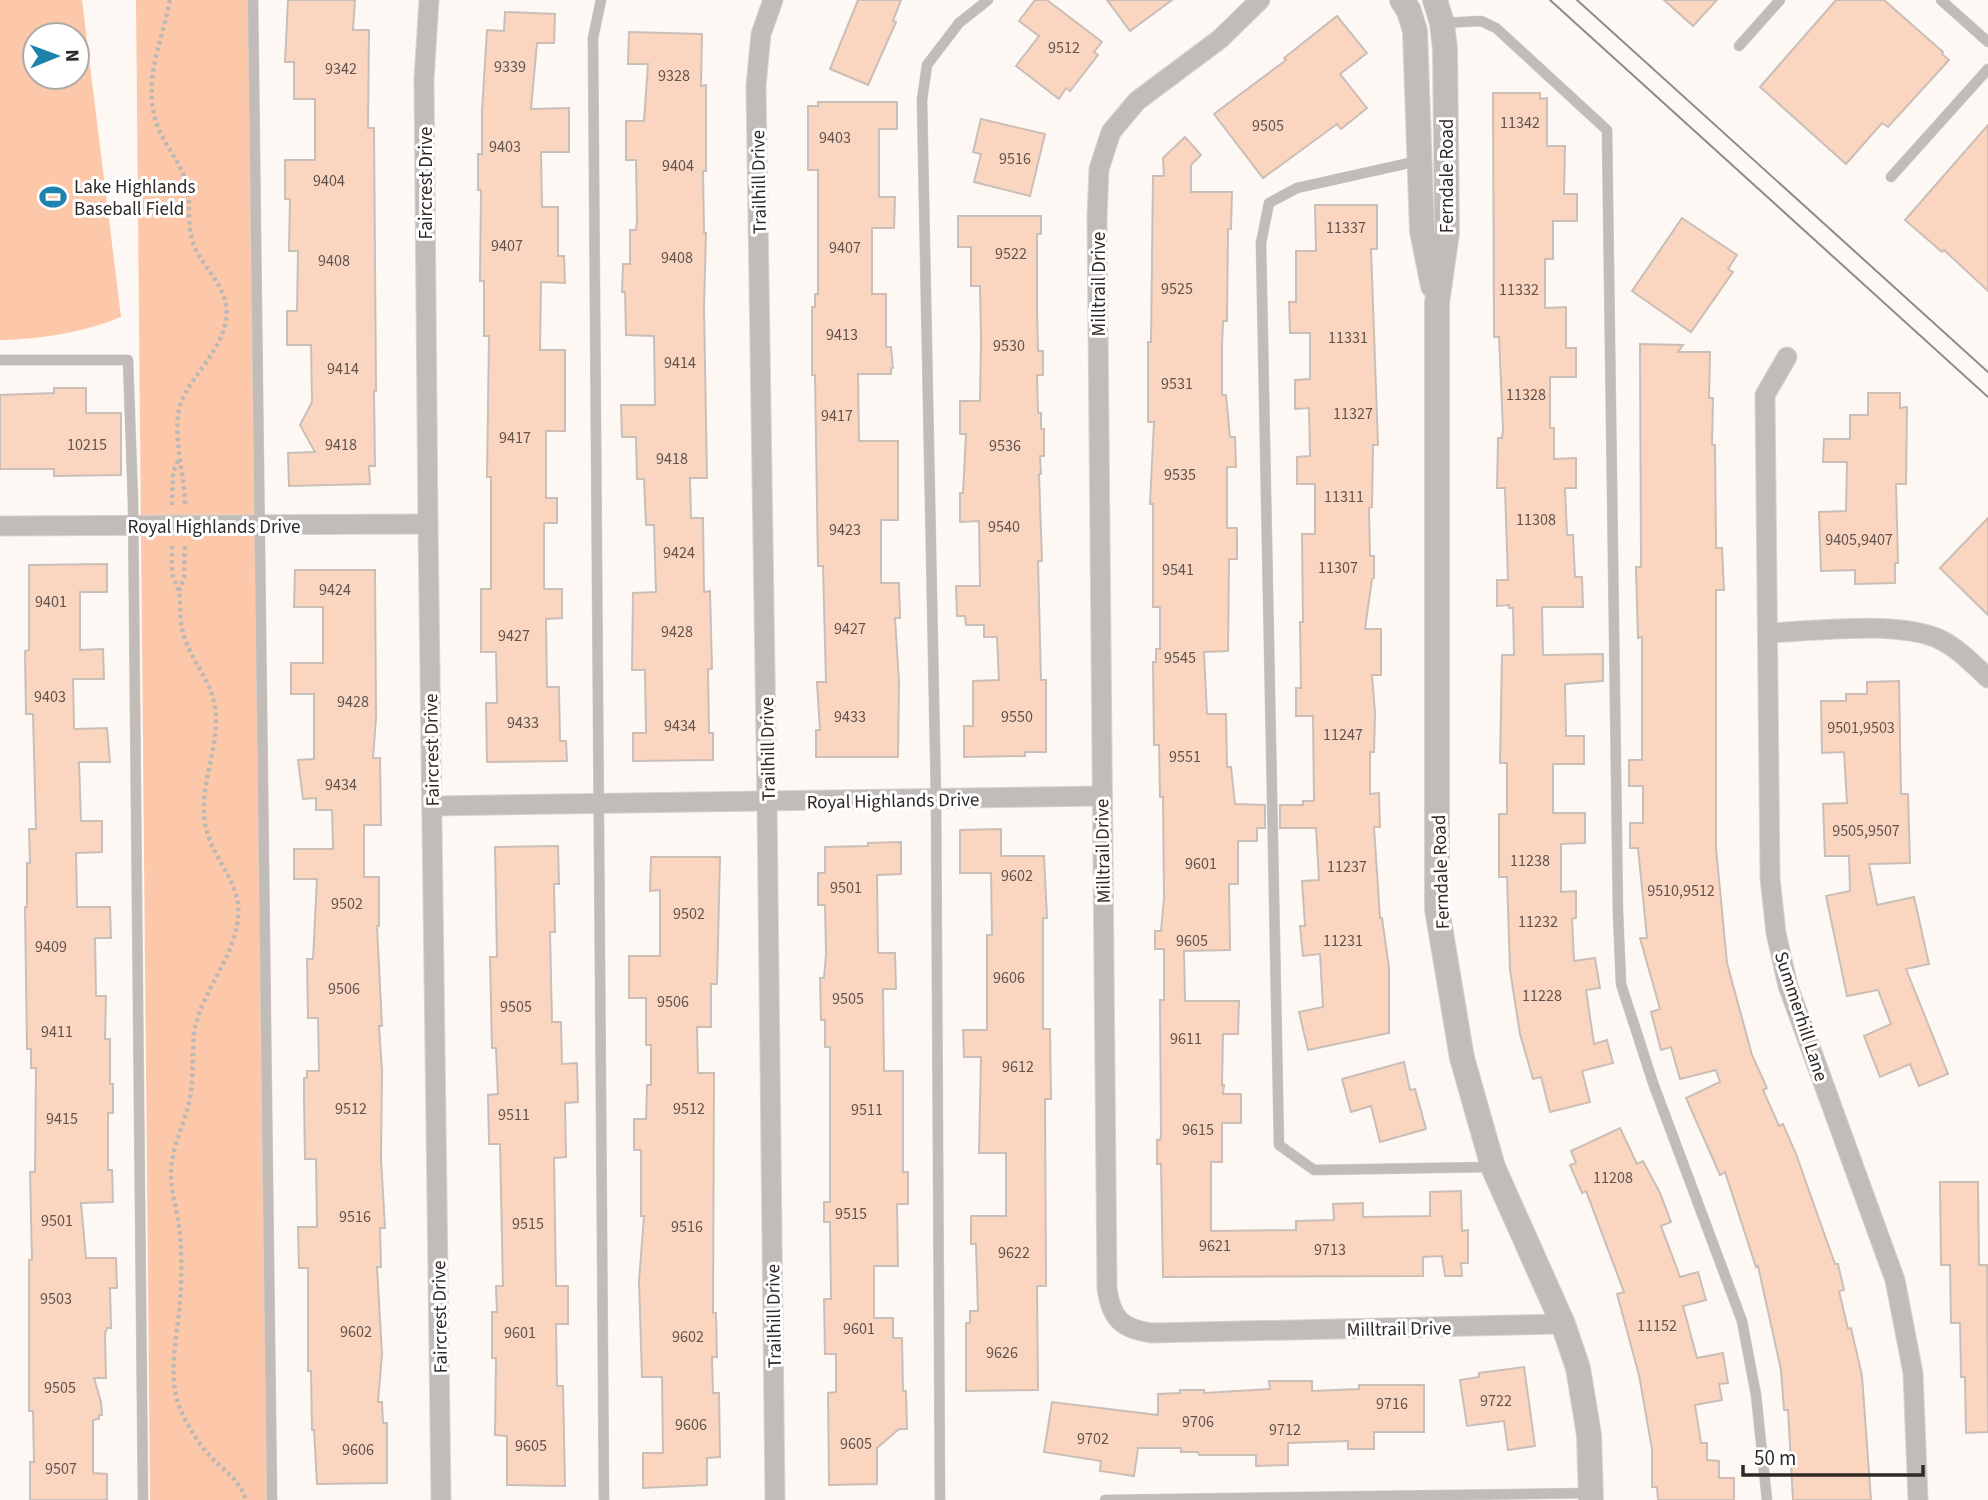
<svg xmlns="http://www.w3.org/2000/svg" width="1988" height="1500" font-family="'Source Sans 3',sans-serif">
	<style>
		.green { fill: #fcc8a9; fill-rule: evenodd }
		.building { fill: #fad6c1; stroke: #cbbeb6; stroke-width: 2 }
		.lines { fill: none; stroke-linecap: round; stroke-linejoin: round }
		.service-casing { stroke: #d9d3d0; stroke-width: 11 }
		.minor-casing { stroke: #d9d3d0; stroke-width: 21 }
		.tertiary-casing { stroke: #d9d3d0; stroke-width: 26 }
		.path { stroke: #beb8b5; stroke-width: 4.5; stroke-dasharray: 3.5 3.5; stroke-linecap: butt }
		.service { stroke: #c2bcb8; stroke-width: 10 }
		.minor { stroke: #c2bcb8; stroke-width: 19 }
		.tertiary { stroke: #c2bcb8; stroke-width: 24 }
		.tram { stroke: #908a87; stroke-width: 2 }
		.labels { text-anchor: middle; stroke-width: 6; stroke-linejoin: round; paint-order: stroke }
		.number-label { font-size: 16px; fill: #62544d }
		.street-label { font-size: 19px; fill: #2f2926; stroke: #fff }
		.poi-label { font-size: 19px; fill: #2f2926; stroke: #fff; text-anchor: start }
	</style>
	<rect width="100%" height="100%" fill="#fef8f5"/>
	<g class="green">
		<path d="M0,0h82l39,317c-39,16 -80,22 -121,23zM77,35v42h-42v-42z"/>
		<polygon points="136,0 254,0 275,1500 150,1500"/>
	</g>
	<g class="building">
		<polygon points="288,0 355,0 353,30 369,30 368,128 374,128 376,391 374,391 375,466 369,466 370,484 289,486 288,453 315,452 300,425 312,402 311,345 287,345 287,311 297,311 298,251 289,251 290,199 285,199 285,160 315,160 315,99 294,99 294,62 285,62"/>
		<polygon points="858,0 901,0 893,21 896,22 868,85 830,69"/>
		<polygon points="1035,0 1047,0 1102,42 1094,52 1098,55 1070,91 1066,88 1059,99 1016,66 1039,36 1019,21"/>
		<polygon points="1107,0 1172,0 1130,31"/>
		<polygon points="1664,0 1717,0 1693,26"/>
		<polygon points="1836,0 1884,0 1943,52 1942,54 1949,60 1888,127 1882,123 1846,164 1760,87"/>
		<polygon points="505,12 555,14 554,43 537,43 531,109 569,108 569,152 541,152 542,207 558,207 558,256 564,256 565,283 541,282 540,350 565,350 565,431 546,431 546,498 557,498 557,523 544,523 544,589 562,589 562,618 546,619 547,687 559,687 560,741 566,741 567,761 487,762 486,703 497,703 496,652 481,652 481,589 491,589 491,477 487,477 489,336 484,336 484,281 480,281 481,190 478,190 478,154 482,154 482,111 487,30 504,31"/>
		<polygon points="1337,16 1367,53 1340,74 1367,108 1341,129 1337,124 1263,178 1214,114 1286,60 1284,58"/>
		<polygon points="629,32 702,34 701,86 706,85 706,171 703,171 704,233 706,233 704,308 707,478 690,478 691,518 703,518 704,592 710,591 712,669 708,669 709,733 713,733 713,760 633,761 633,733 646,733 645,670 632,670 633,593 656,592 654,525 646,525 644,479 637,479 636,437 622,437 621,405 655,405 654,336 626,335 625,292 622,292 623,264 630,264 630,230 636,230 637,221 636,160 626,160 626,121 644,121 648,64 628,64"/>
		<polygon points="1493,93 1540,93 1540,99 1547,98 1547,146 1565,146 1564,194 1577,194 1577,221 1553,221 1553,259 1545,259 1545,308 1566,307 1566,348 1576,348 1576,377 1550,377 1550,428 1554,428 1554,459 1576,458 1576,488 1565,488 1567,535 1573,535 1575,577 1582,577 1583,607 1542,607 1543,655 1603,654 1603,681 1565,684 1566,736 1584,736 1584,764 1553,764 1553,813 1585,813 1585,843 1561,844 1561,892 1576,891 1576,918 1572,919 1574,961 1595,958 1600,988 1586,990 1594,1044 1607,1040 1613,1063 1582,1071 1590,1102 1550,1112 1541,1077 1533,1079 1520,1034 1510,970 1507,877 1499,877 1499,814 1507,814 1507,763 1500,763 1502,655 1514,655 1513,608 1509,608 1509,605 1497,606 1497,580 1508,580 1505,488 1497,488 1498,438 1502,438 1503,429 1499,337 1494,337"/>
		<polygon points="818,102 897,102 897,129 879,129 879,197 895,197 894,228 872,228 872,294 886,294 886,347 891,347 893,368 891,368 891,374 858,374 859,441 898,441 898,520 881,520 881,583 899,583 900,618 895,618 899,682 898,757 816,757 816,730 820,730 817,682 826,682 823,566 818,566 815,375 812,375 812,307 815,307 815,294 818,294 818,170 808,170 808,106 818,106"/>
		<polygon points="981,119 1045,134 1030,196 974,182 981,154 973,152"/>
		<polygon points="1988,125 1988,291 1944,250 1942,252 1905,220"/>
		<polygon points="1185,137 1201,155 1191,165 1191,192 1232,192 1231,229 1228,229 1227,321 1223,321 1222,345 1222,395 1226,395 1230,437 1235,437 1236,467 1227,467 1227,528 1237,528 1237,559 1229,559 1228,651 1204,652 1207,714 1226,714 1227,767 1231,767 1235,804 1265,805 1265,828 1257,828 1257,841 1238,841 1238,884 1229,884 1230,950 1184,951 1185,1001 1239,1001 1238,1034 1223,1034 1222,1085 1224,1085 1223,1094 1241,1094 1241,1123 1222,1123 1222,1162 1211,1162 1211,1231 1296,1230 1296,1221 1334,1220 1333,1204 1363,1203 1363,1217 1430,1216 1430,1192 1461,1191 1462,1231 1468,1230 1468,1263 1461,1263 1462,1276 1445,1276 1442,1256 1423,1257 1423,1276 1163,1277 1161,1164 1157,1164 1157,1140 1160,1140 1161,1136 1160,1000 1164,1000 1164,949 1155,949 1155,931 1161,931 1164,898 1163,797 1160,797 1159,745 1154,745 1153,662 1156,662 1156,649 1160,649 1160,607 1153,607 1153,504 1150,504 1154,422 1148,422 1148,342 1151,342 1153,176 1164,176 1163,158"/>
		<polygon points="1315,205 1377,205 1377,249 1371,249 1378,445 1373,445 1372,507 1369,508 1370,556 1374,556 1374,578 1372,579 1365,629 1381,629 1381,675 1372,675 1375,713 1374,752 1370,752 1370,794 1379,793 1380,827 1374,827 1380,918 1382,918 1389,968 1389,1033 1308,1050 1299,1012 1323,1007 1320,954 1303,956 1300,926 1305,926 1302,881 1319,880 1316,828 1280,828 1280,805 1303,805 1303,801 1314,801 1313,716 1296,716 1296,688 1301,688 1300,622 1303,622 1302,534 1315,534 1315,484 1297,484 1297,457 1310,456 1309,408 1295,409 1295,380 1310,379 1310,333 1290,333 1289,302 1296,302 1296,251 1316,251"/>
		<polygon points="958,216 1041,216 1041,234 1037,234 1037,310 1038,351 1043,351 1043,375 1037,375 1038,413 1041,413 1041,429 1044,429 1044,456 1040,456 1041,474 1039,474 1042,561 1038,561 1041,680 1046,680 1046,752 1025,752 1025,756 964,757 964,726 973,726 973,681 999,680 997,637 984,637 984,625 966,625 965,616 957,616 956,586 980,586 979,521 960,522 960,493 963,493 966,434 960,434 960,401 980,401 981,340 980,286 971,286 971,247 958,247"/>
		<polygon points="1682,218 1737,255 1728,269 1733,272 1691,332 1632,291"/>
		<polygon points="1640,344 1683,345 1678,352 1710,352 1709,398 1713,398 1712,445 1715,445 1716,548 1722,548 1724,590 1716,590 1716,848 1727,963 1752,1055 1767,1088 1763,1090 1779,1126 1783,1124 1796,1154 1835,1264 1838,1264 1844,1290 1839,1291 1848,1329 1851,1328 1862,1376 1871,1500 1793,1500 1788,1410 1784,1410 1781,1370 1758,1266 1756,1267 1725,1172 1720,1175 1686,1098 1720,1082 1716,1070 1680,1079 1671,1047 1661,1050 1651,1012 1660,1009 1640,938 1647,938 1638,848 1630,848 1630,823 1643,823 1643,786 1629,786 1629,760 1642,760 1642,637 1638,638 1636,567 1641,567"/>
		<polygon points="54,388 86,388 86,413 121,413 121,475 54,476 54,469 0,469 0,395 54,393"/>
		<polygon points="1868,393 1900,393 1900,408 1907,407 1906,484 1896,484 1898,563 1895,563 1895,583 1855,584 1855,570 1821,571 1819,512 1846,511 1847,462 1823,462 1824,439 1850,439 1850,415 1868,415"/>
		<polygon points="1988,518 1988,615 1940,568"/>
		<polygon points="107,564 107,592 80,592 80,650 103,649 104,679 73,679 74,729 107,728 110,762 79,762 81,821 102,821 102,852 76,853 77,907 110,907 111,938 95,938 96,996 106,996 105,1039 110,1039 110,1084 113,1084 113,1113 108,1113 108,1170 112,1170 113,1202 81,1203 86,1258 116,1258 117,1288 110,1288 111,1328 107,1328 105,1334 106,1378 94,1378 101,1402 102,1415 99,1415 99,1419 93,1420 93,1473 107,1474 107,1500 30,1500 30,1462 34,1462 33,1411 29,1411 29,1260 32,1260 30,1172 35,1172 36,1068 31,1068 31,1049 27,1049 25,907 27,907 27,863 30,863 29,829 36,829 33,714 26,714 25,651 29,650 29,565"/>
		<polygon points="295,570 375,570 376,718 373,758 380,758 381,825 364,825 364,877 379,877 379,926 377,926 382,1026 379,1026 382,1071 381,1159 385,1228 380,1228 381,1267 377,1267 382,1354 378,1402 382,1402 383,1423 387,1423 387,1483 317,1484 314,1430 312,1430 311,1371 308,1371 308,1268 299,1268 298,1227 317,1227 316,1159 305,1159 304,1097 304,1078 307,1078 307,1071 319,1071 318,1018 308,1018 307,959 313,959 317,879 294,879 294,849 333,849 332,810 316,810 316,798 303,799 298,760 314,759 314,694 291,694 291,663 323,663 323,607 294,607"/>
		<polygon points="1899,681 1901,794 1908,794 1910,863 1869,864 1877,905 1914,897 1929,964 1906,969 1948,1074 1919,1086 1910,1064 1880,1077 1864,1036 1891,1024 1878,990 1847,996 1826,896 1850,891 1849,856 1825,856 1823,804 1847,803 1844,752 1822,753 1821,701 1846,701 1846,694 1867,694 1867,682"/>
		<polygon points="1001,829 1001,856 1044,856 1047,918 1043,918 1043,1029 1050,1029 1051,1099 1045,1099 1046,1286 1037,1286 1038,1390 966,1391 966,1323 970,1323 970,1311 978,1311 976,1244 971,1244 971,1216 1006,1216 1006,1153 979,1153 981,1057 964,1057 963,1030 987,1030 987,935 992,935 991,873 960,873 960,830"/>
		<polygon points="901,842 901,874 877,875 878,953 895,953 896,989 883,989 884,1071 903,1071 903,1172 908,1172 908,1204 897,1204 898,1266 874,1266 874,1318 893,1318 893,1338 902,1338 903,1391 906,1391 907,1429 899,1429 877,1448 877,1484 829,1485 828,1393 836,1392 836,1354 825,1354 824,1299 831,1299 830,1222 824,1222 824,1202 830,1202 830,1047 825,1047 825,1020 821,1020 820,978 824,978 826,954 825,905 818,905 818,873 825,873 825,847 868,846 868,843"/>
		<polygon points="558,846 559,884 554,884 555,932 550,932 552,1022 561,1022 562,1064 577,1063 578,1102 565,1103 566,1157 554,1158 556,1286 568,1286 568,1324 556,1324 557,1386 563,1386 565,1486 507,1485 507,1436 495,1435 496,1358 492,1358 492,1312 497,1312 496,1286 503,1286 500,1144 489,1144 488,1095 498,1094 496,1048 492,1048 490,957 497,957 495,847"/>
		<polygon points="651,857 720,857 717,984 711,984 711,1027 697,1027 698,1073 714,1073 713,1313 716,1313 717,1357 712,1357 713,1393 719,1393 720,1457 707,1458 707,1485 643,1488 643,1453 663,1453 662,1377 642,1377 639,1281 644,1216 641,1216 641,1150 634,1150 634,1119 646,1119 647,1085 651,1085 651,1045 646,1045 646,998 629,998 629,956 660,956 660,890 650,891"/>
		<polygon points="1404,1062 1410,1090 1415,1089 1426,1129 1380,1142 1371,1106 1351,1112 1342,1079"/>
		<polygon points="1620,1128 1637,1164 1643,1161 1660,1193 1671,1222 1661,1226 1680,1277 1698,1272 1706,1300 1683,1306 1697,1358 1723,1353 1728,1383 1719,1384 1722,1400 1695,1405 1701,1443 1707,1443 1707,1460 1719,1461 1719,1478 1734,1478 1734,1500 1658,1500 1657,1487 1652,1487 1652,1449 1639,1375 1617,1294 1624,1292 1586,1191 1582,1193 1570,1165 1576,1163 1571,1151"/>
		<polygon points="1940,1182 1978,1182 1979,1265 1987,1265 1988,1432 1966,1433 1965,1377 1961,1377 1960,1323 1951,1323 1950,1265 1941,1265"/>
		<polygon points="1524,1367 1535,1446 1508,1450 1504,1421 1467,1426 1460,1380 1479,1377 1479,1373"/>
		<polygon points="1269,1381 1312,1381 1312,1391 1359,1389 1359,1385 1424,1385 1424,1432 1374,1432 1374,1449 1348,1449 1348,1441 1288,1443 1288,1465 1256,1466 1256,1455 1199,1455 1198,1452 1181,1452 1181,1448 1138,1448 1134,1476 1100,1471 1101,1461 1044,1452 1052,1402 1158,1415 1158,1394 1180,1393 1180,1390 1204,1390 1204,1393 1270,1389"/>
	</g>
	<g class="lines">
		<defs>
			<g id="service">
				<polyline points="253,0 272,1500"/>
				<polyline points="601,0 593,38 604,1500"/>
				<polyline points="1941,0 1988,42"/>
				<polyline points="1443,23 1481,21 1496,28 1607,130 1618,913 1621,984 1653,1083 1742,1321 1756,1395 1767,1500"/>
				<polyline points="1739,46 1780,0"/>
				<polyline points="1418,161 1297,188 1269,203 1261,243 1279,1145 1314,1170 1490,1167"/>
				<polyline points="1891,177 1988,69"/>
				<polyline points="0,360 128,360 133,502 143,1500"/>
				<polyline points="940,1500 936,799 922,100 927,65 959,23 988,0"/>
				<polyline points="1105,1500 1590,1493"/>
			</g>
			<g id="minor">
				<polyline points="429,0 424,79 428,524 441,1500"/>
				<polyline points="773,0 761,34 756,86 767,802 775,1500"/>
				<path d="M1260,0l-40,39 -83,62 -26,31 -12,37 -2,48 10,1071c4,31 15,41 45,45l411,-9"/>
				<polyline points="1787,357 1765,395 1770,878 1776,933 1788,986 1895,1280 1913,1373 1918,1500"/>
				<polyline points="0,526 428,524"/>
				<path d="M1768,633c46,-2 133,-13 173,7 18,9 33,25 47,38"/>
				<polyline points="432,806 1102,796"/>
			</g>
			<g id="tertiary">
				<polyline points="1402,0 1409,11 1415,31 1422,231 1433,286"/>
				<polyline points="1435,0 1442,23 1445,49 1447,233 1437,303 1437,909 1462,1058 1493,1167 1563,1324 1578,1368 1589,1435 1591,1500"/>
			</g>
		</defs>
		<use href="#service" class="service-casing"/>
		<use href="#minor" class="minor-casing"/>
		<use href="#tertiary" class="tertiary-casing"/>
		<g class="path">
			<path d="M170,0c-8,42 -28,82 -13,125 8,22 25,38 30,61 4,18 0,36 5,53 6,24 30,41 34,66 5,37 -30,64 -44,95 -12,28 3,75 3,105"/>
			<polyline points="172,505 173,472 179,459"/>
			<path d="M172,546c0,10 -1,22 1,31 2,6 5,10 6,15 2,16 0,32 6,47 8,24 26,42 30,68 6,43 -20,83 -8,125 7,26 28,46 31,73 4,47 -38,84 -44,129 -2,23 0,46 -5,69 -6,24 -18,46 -18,71 0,18 6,35 8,53 3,24 3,50 1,74 -2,34 -13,71 -1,105 7,17 18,36 31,50 13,14 30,24 36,44"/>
			<polyline points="179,591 184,577 185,545"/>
		</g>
		<use href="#service" class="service"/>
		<use href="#minor" class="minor"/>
		<use href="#tertiary" class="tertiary"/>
		<g class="tram">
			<polyline points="1550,0 1988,397"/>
			<polyline points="1577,0 1988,372"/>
		</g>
	</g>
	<defs>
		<symbol id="stadium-bare" viewBox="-9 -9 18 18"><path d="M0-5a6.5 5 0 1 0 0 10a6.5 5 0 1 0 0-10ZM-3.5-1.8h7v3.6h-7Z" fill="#1d82ac" stroke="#fff" stroke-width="2.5" paint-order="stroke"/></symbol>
	</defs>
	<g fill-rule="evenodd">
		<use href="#stadium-bare" x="34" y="178" width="38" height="38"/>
	</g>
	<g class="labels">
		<g class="number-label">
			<text x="1064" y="53">9512</text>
			<text x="510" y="72">9339</text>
			<text x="341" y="74">9342</text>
			<text x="674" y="81">9328</text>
			<text x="1520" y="128">11342</text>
			<text x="1268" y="131">9505</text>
			<text x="835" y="143">9403</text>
			<text x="505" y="152">9403</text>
			<text x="1015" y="164">9516</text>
			<text x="678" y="171">9404</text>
			<text x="329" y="186">9404</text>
			<text x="1346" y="233">11337</text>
			<text x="507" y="251">9407</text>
			<text x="845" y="253">9407</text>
			<text x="1011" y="259">9522</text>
			<text x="677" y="263">9408</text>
			<text x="334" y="266">9408</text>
			<text x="1177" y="294">9525</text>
			<text x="1519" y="295">11332</text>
			<text x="842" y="340">9413</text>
			<text x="1348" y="343">11331</text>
			<text x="1009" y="351">9530</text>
			<text x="680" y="368">9414</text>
			<text x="343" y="374">9414</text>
			<text x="1177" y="389">9531</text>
			<text x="1526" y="400">11328</text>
			<text x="1353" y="419">11327</text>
			<text x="837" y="421">9417</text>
			<text x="515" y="443">9417</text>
			<text x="87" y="450">10215</text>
			<text x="341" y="450">9418</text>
			<text x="1005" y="451">9536</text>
			<text x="672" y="464">9418</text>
			<text x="1180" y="480">9535</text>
			<text x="1344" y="502">11311</text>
			<text x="1536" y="525">11308</text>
			<text x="1004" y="532">9540</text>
			<text x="845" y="535">9423</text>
			<text x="1859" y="545">9405,9407</text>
			<text x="679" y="558">9424</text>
			<text x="1338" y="573">11307</text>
			<text x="1178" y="575">9541</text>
			<text x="335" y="595">9424</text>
			<text x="51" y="607">9401</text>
			<text x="850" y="634">9427</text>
			<text x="677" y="637">9428</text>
			<text x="514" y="641">9427</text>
			<text x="1180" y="663">9545</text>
			<text x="50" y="702">9403</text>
			<text x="353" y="707">9428</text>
			<text x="850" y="722">9433</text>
			<text x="1017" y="722">9550</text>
			<text x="523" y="728">9433</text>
			<text x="680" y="731">9434</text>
			<text x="1861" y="733">9501,9503</text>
			<text x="1343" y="740">11247</text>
			<text x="1185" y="762">9551</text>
			<text x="341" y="790">9434</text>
			<text x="1866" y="836">9505,9507</text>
			<text x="1530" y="866">11238</text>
			<text x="1201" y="869">9601</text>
			<text x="1347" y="872">11237</text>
			<text x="1017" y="881">9602</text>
			<text x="846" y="893">9501</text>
			<text x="1681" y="896">9510,9512</text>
			<text x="347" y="909">9502</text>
			<text x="689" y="919">9502</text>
			<text x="1538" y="927">11232</text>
			<text x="1192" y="946">9605</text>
			<text x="1343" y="946">11231</text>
			<text x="51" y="952">9409</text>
			<text x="1009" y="983">9606</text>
			<text x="344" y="994">9506</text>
			<text x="1542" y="1001">11228</text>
			<text x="848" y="1004">9505</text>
			<text x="673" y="1007">9506</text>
			<text x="516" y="1012">9505</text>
			<text x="57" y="1037">9411</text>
			<text x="1186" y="1044">9611</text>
			<text x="1018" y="1072">9612</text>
			<text x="351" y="1114">9512</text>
			<text x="689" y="1114">9512</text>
			<text x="867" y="1115">9511</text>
			<text x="514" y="1120">9511</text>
			<text x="62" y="1124">9415</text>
			<text x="1198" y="1135">9615</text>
			<text x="1613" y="1183">11208</text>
			<text x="851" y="1219">9515</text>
			<text x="355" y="1222">9516</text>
			<text x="57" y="1226">9501</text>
			<text x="528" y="1229">9515</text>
			<text x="687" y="1232">9516</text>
			<text x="1215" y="1251">9621</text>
			<text x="1330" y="1255">9713</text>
			<text x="1014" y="1258">9622</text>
			<text x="56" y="1304">9503</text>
			<text x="1657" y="1331">11152</text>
			<text x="859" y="1334">9601</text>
			<text x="356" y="1337">9602</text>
			<text x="520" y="1338">9601</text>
			<text x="688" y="1342">9602</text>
			<text x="1002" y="1358">9626</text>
			<text x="60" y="1393">9505</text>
			<text x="1496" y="1406">9722</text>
			<text x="1392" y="1409">9716</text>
			<text x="1198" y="1427">9706</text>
			<text x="691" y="1430">9606</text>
			<text x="1285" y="1435">9712</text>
			<text x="1093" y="1444">9702</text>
			<text x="856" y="1449">9605</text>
			<text x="531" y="1451">9605</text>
			<text x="358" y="1455">9606</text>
			<text x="61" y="1474">9507</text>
		</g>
		<g class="street-label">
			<text transform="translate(1446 176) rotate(-90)" y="7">Ferndale Road</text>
			<text transform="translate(758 182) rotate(-91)" y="7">Trailhill Drive</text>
			<text transform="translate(425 183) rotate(-90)" y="7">Faircrest Drive</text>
			<text transform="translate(1098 284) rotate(-90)" y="7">Milltrail Drive</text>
			<text x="214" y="533">Royal Highlands Drive</text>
			<text transform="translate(767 749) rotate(-91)" y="7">Trailhill Drive</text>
			<text transform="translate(431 750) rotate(-91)" y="7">Faircrest Drive</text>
			<text transform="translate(893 800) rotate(-1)" y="7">Royal Highlands Drive</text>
			<text transform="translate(1102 851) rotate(-91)" y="7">Milltrail Drive</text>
			<text transform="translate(1440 872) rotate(-92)" y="7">Ferndale Road</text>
			<text transform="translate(1802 1016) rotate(72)" y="7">Summerhill Lane</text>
			<text transform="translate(773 1316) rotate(-91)" y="7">Trailhill Drive</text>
			<text transform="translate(439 1317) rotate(-91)" y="7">Faircrest Drive</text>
			<text transform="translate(1399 1328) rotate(-1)" y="7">Milltrail Drive</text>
		</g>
		<g class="poi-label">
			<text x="74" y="193">Lake Highlands<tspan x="74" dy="22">Baseball Field</tspan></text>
		</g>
	</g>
	<g transform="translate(56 56) rotate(89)"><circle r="33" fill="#ffffff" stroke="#aca9a8" stroke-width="2"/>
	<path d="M0-5L12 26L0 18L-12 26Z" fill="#1d82ac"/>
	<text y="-10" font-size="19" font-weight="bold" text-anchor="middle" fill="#2f2926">N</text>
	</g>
	<path d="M1743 1465v10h180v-10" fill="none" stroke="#2f2926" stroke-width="3.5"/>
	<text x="1754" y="1465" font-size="21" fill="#2f2926" stroke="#ffffff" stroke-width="5" paint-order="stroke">50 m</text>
</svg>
